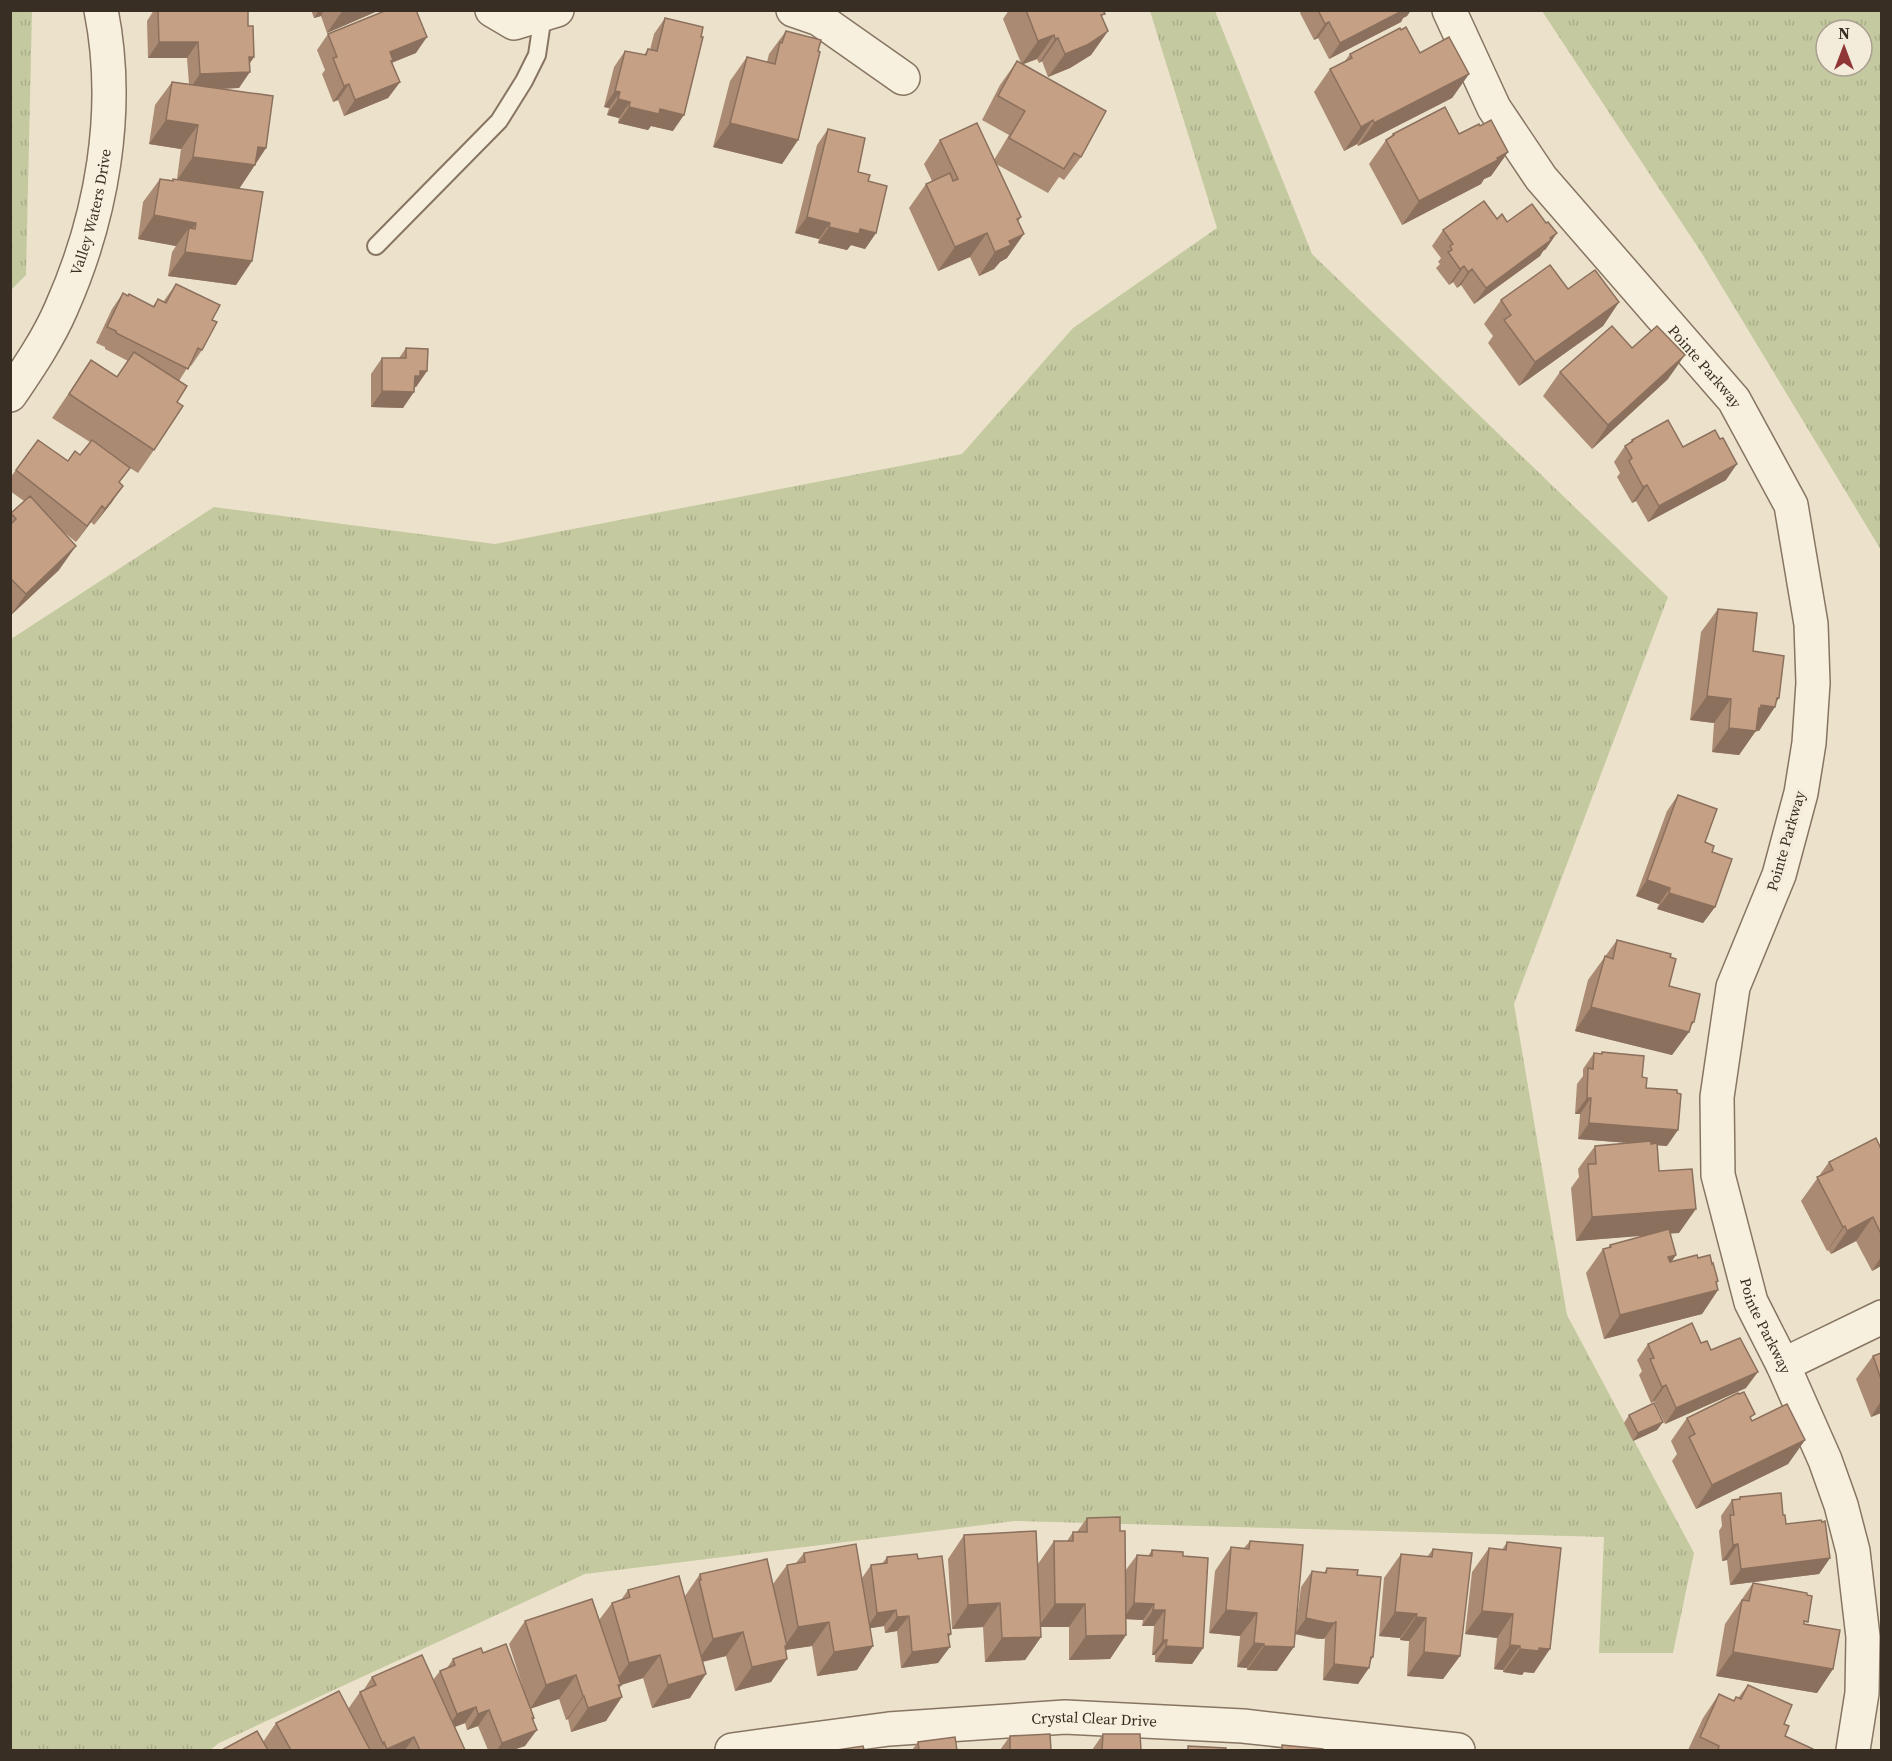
<svg xmlns="http://www.w3.org/2000/svg" width="1892" height="1761" font-family="'Source Serif 4',serif">
	<style>
		.grass { fill: url(#grass-tufts); fill-rule: evenodd }
		.lines { fill: none; stroke-linecap: round; stroke-linejoin: round }
		.lane-casing { stroke: #877561; stroke-width: 20 }
		.street-casing { stroke: #877561; stroke-width: 36 }
		.lane { stroke: #f7f0de; stroke-width: 16 }
		.street { stroke: #f7f0de; stroke-width: 33 }
		.wall { fill: #aa8a72 }
		.shaded-wall { fill: #8b705d }
		.building { fill: #c6a085; stroke: #8b705d; stroke-width: 1.5 }
		.labels { text-anchor: middle; stroke-width: 6; stroke-linejoin: round; paint-order: stroke }
		.street-label { font-size: 15px; fill: #392e23; stroke: #f4ecda }
	</style>
	<defs>
		<pattern id="grass-tufts" width="24" height="20" patternUnits="userSpaceOnUse" patternTransform="scale(1.5)"><rect width="24" height="20" fill="#c4c9a0"/><path d="M3 7l-1-3M5 7V3M7 7l1-3M15 17l-1-3M17 17v-4M19 17l1-3" fill="none" stroke="#a9ad8a"/></pattern>
	</defs>
	<rect width="100%" height="100%" fill="#ece2cb"/>
	<g class="grass">
		<polygon points="11,10 32,11 26,275 11,290"/>
		<polygon points="1150,11 1215,11 1312,254 1668,597 1514,1004 1567,1315 1694,1553 1673,1653 1599,1653 1604,1537 1015,1521 585,1574 219,1743 210,1750 11,1750 11,639 214,507 495,544 962,454 1073,328 1217,228"/>
		<path d="M1542,11h339v539l-180,-298zM1826,30h36v36h-36z"/>
	</g>
	<g class="lines">
		<defs>
			<polyline id="lane" points="376,246 499,121 524,81 537,55 543,15"/>
			<g id="street">
				<polyline points="492,10 514,23 557,10"/>
				<polyline points="793,10 819,19 903,78"/>
				<path id="s1" d="M1449,10l45,98 47,70 193,222 57,105 20,119 2,59 -4,60 -8,50 -22,82 -46,112 -16,110 1,78 33,127 32,63 42,95 16,45 12,46 10,86 -1,56 -9,57"/>
				<path id="s2" d="M10,395c19,-28 38,-56 51,-86 41,-92 60,-199 40,-299"/>
				<polyline points="1783,1365 1882,1317"/>
				<path id="s3" d="M732,1750l157,-21 176,-12 178,9 215,24"/>
			</g>
		</defs>
		<use href="#lane" class="lane-casing"/>
		<use href="#street" class="street-casing"/>
		<use href="#lane" class="lane"/>
		<use href="#street" class="street"/>
	</g>
	<g class="wall">
		<polygon points="154,10 248,10 248,26 254,57 250,63 239,88 220,89 266,148 239,189 252,261 236,285 168,276 172,252 176,246 138,239 143,202 160,179 172,180 173,179 177,179 181,149 149,144 155,105 172,82 189,84 187,58 148,58 147,21"/>
		<polygon points="311,10 380,10 327,33 321,16 314,18"/>
		<polygon points="1009,10 1103,10 1102,17 1108,31 1091,55 1070,68 1048,77 1042,61 1039,63 1037,59 1023,64 1081,157 1064,180 1059,177 1048,193 996,164 1021,217 1018,222 1007,258 1000,262 994,269 979,276 970,257 938,271 909,208 926,184 932,181 924,164 940,140 994,160 1009,135 982,120 1000,85 1017,61 1021,63 1003,19"/>
		<polygon points="1302,10 1411,10 1407,16 1403,18 1401,22 1329,59 1318,38 1314,40 1300,13"/>
		<polygon points="665,18 673,131 651,126 648,130 618,123 619,118 607,115 609,108 604,107 614,67 625,51 644,55 648,49 650,50 654,34"/>
		<polygon points="786,31 798,140 782,164 713,147 730,81 747,57 767,62 769,54"/>
		<polygon points="328,34 416,53 392,63 400,82 388,98 344,116 338,100 333,102 322,74 325,70 317,50"/>
		<polygon points="1420,53 1469,74 1452,98 1358,146 1357,144 1344,151 1314,92 1330,69 1345,61 1350,54"/>
		<polygon points="1480,126 1508,152 1491,176 1484,179 1481,184 1402,225 1369,164 1386,140 1390,138 1393,134 1459,134"/>
		<polygon points="828,129 858,172 868,181 876,233 865,249 851,245 847,250 818,243 819,239 795,233 817,145"/>
		<polygon points="1497,219 1507,222 1546,249 1543,251 1540,256 1474,304 1461,285 1457,288 1453,282 1449,285 1436,268 1440,264 1438,262 1441,258 1432,246 1443,230"/>
		<polygon points="176,284 212,320 202,350 191,366 189,365 179,381 177,402 154,450 138,473 125,465 112,502 94,525 91,522 76,542 61,530 59,570 10,616 10,515 24,501 10,491 10,478 38,440 68,461 80,455 90,442 52,418 91,360 117,377 128,361 105,349 105,347 96,343 112,309 123,293 153,306 158,299 163,302"/>
		<polygon points="1568,289 1619,302 1603,326 1519,386 1488,343 1493,336 1484,324 1501,300"/>
		<polygon points="406,348 427,371 416,387 414,387 403,408 371,407 371,374 382,358 399,358"/>
		<polygon points="1632,348 1668,379 1592,449 1543,396 1560,372"/>
		<polygon points="1632,440 1683,447 1726,480 1648,522 1636,501 1632,503 1617,477 1620,473 1614,462 1625,446 1629,443"/>
		<polygon points="1718,609 1753,651 1776,702 1759,731 1756,730 1739,755 1712,752 1714,723 1690,720 1701,632"/>
		<polygon points="1678,795 1705,842 1712,852 1715,907 1703,923 1657,909 1659,904 1636,896 1667,811"/>
		<polygon points="1617,940 1670,957 1669,986 1690,1027 1689,1032 1672,1055 1575,1031 1588,980"/>
		<polygon points="1602,1052 1642,1077 1667,1146 1657,1145 1659,1171 1679,1233 1670,1233 1676,1255 1672,1261 1698,1258 1712,1264 1718,1281 1717,1283 1718,1290 1702,1314 1604,1339 1586,1273 1603,1249 1608,1248 1610,1245 1647,1235 1576,1241 1571,1188 1579,1177 1578,1169 1595,1146 1629,1143 1578,1139 1580,1114 1575,1114 1577,1084 1583,1076 1583,1069 1594,1053 1601,1054"/>
		<polygon points="1881,1149 1881,1266 1872,1271 1856,1241 1831,1254 1828,1250 1827,1251 1801,1201 1829,1162"/>
		<polygon points="1701,1343 1711,1350 1746,1388 1665,1424 1654,1401 1651,1403 1639,1375 1642,1371 1637,1360 1648,1344"/>
		<polygon points="1881,1353 1881,1413 1871,1417 1856,1379 1873,1356"/>
		<polygon points="1629,1415 1663,1422 1657,1430 1633,1441 1624,1423"/>
		<polygon points="1687,1418 1751,1420 1752,1421 1805,1440 1788,1464 1696,1509 1672,1461 1677,1454 1671,1441"/>
		<polygon points="1740,1497 1783,1515 1786,1524 1830,1558 1819,1574 1730,1585 1727,1560 1722,1561 1719,1531 1722,1526 1721,1516 1732,1500 1738,1499"/>
		<polygon points="1087,1518 1120,1531 1125,1571 1137,1555 1148,1556 1152,1550 1183,1556 1203,1648 1192,1664 1155,1662 1155,1655 1152,1655 1154,1626 1142,1626 1143,1620 1126,1619 1126,1635 1110,1659 1069,1660 1069,1627 1041,1627 1041,1637 1025,1660 985,1662 983,1627 952,1629 948,1559 964,1535 1038,1564 1054,1541 1067,1541 1073,1532 1077,1532"/>
		<polygon points="1250,1541 1277,1671 1247,1670 1247,1668 1237,1667 1240,1636 1209,1633 1215,1571 1231,1547 1244,1548"/>
		<polygon points="1507,1542 1534,1673 1524,1672 1522,1675 1503,1672 1503,1670 1494,1669 1497,1638 1465,1634 1472,1572 1489,1548 1502,1550"/>
		<polygon points="1433,1549 1460,1656 1443,1679 1407,1676 1409,1641 1400,1640 1400,1638 1379,1636 1384,1578 1401,1554 1427,1557"/>
		<polygon points="804,1553 862,1578 871,1565 882,1564 887,1557 918,1559 949,1638 938,1663 901,1668 897,1631 885,1633 884,1626 870,1628 857,1670 817,1676 812,1646 786,1650 771,1682 735,1691 726,1656 703,1662 690,1698 652,1708 643,1678 621,1685 606,1721 571,1732 568,1719 566,1720 559,1699 531,1708 534,1718 525,1746 513,1750 488,1750 478,1726 467,1730 465,1723 455,1727 465,1750 222,1750 263,1742 276,1723 348,1709 360,1692 363,1691 372,1677 433,1680 440,1671 447,1668 453,1659 483,1653 525,1694 509,1644 525,1621 599,1620 612,1603 621,1600 628,1590 685,1596 700,1574 773,1584 787,1565 796,1563"/>
		<polygon points="1327,1568 1357,1575 1370,1661 1358,1684 1323,1680 1325,1637 1324,1639 1317,1639 1295,1634 1301,1587 1312,1571 1324,1573"/>
		<polygon points="1753,1583 1833,1669 1817,1693 1716,1676 1725,1624"/>
		<polygon points="1748,1685 1784,1724 1785,1736 1813,1750 1688,1750 1703,1718 1719,1694 1734,1701 1736,1697 1738,1698"/>
		<polygon points="1103,1734 1141,1750 1092,1750"/>
		<polygon points="1010,1736 1051,1750 1000,1750"/>
		<polygon points="918,1742 957,1750 912,1750"/>
	</g>
	<g class="shaded-wall">
		<polygon points="319,10 324,10 321,16 314,18"/>
		<polygon points="343,10 380,10 327,33"/>
		<polygon points="1404,10 1411,10 1407,16 1403,18 1401,22 1329,59 1340,43"/>
		<polygon points="1329,22 1318,38 1314,40 1325,24"/>
		<polygon points="1108,31 1091,55 1070,68 1048,77 1065,54"/>
		<polygon points="1054,35 1037,59 1021,65 1038,41"/>
		<polygon points="427,37 416,53 390,63 390,52"/>
		<polygon points="1058,38 1042,61 1039,63 1055,39"/>
		<polygon points="159,42 198,42 187,58 148,58"/>
		<polygon points="249,57 254,57 243,72 250,72 239,88 189,90 200,74"/>
		<polygon points="1469,74 1452,98 1358,146 1374,123"/>
		<polygon points="400,82 388,98 344,116 355,100"/>
		<polygon points="349,84 338,100 333,102 344,86"/>
		<polygon points="615,91 620,92 609,108 604,107"/>
		<polygon points="618,99 630,102 619,118 607,115"/>
		<polygon points="629,107 660,109 684,115 673,131 651,126 648,130 618,123"/>
		<polygon points="166,120 198,125 181,149 149,144"/>
		<polygon points="1373,120 1357,144 1344,151 1361,127"/>
		<polygon points="730,123 798,140 782,164 713,147"/>
		<polygon points="258,147 266,148 239,189 177,180 193,157"/>
		<polygon points="1508,152 1491,176 1484,179 1481,184 1402,225 1419,201"/>
		<polygon points="154,215 196,223 188,235 189,228 176,246 138,239"/>
		<polygon points="807,217 830,223 819,239 795,233"/>
		<polygon points="829,227 860,229 876,233 865,249 851,245 847,250 818,243"/>
		<polygon points="987,233 970,257 938,271 955,247"/>
		<polygon points="1557,233 1546,249 1543,251 1540,256 1474,304 1486,288"/>
		<polygon points="1024,234 1007,258 1000,262 994,269 979,276 995,252 1009,241"/>
		<polygon points="185,252 252,261 236,285 168,276"/>
		<polygon points="1464,266 1453,282 1449,285 1460,269"/>
		<polygon points="1472,269 1461,285 1457,288 1468,272"/>
		<polygon points="1619,302 1603,326 1519,386 1535,362"/>
		<polygon points="1685,355 1668,379 1592,449 1608,425"/>
		<polygon points="420,371 427,371 416,387 413,387 414,392 403,408 371,407 382,391 415,376"/>
		<polygon points="1737,464 1726,480 1648,522 1659,506"/>
		<polygon points="1647,485 1636,501 1632,503 1643,487"/>
		<polygon points="123,486 112,502 94,525 105,509"/>
		<polygon points="102,506 91,522 76,542 87,526"/>
		<polygon points="76,546 59,570 10,616 26,594"/>
		<polygon points="1707,696 1731,699 1714,723 1690,720"/>
		<polygon points="1777,698 1779,698 1773,707 1775,707 1759,731 1746,729 1756,731 1739,755 1712,752 1729,728 1761,705"/>
		<polygon points="1647,880 1670,888 1659,904 1636,896"/>
		<polygon points="1669,893 1715,907 1703,923 1657,909"/>
		<polygon points="1591,1007 1692,1022 1694,1022 1687,1031 1689,1032 1672,1055 1575,1031"/>
		<polygon points="1587,1098 1591,1098 1580,1114 1575,1114"/>
		<polygon points="1589,1123 1678,1130 1667,1146 1578,1139"/>
		<polygon points="1696,1209 1679,1233 1576,1241 1592,1217"/>
		<polygon points="1873,1217 1856,1241 1831,1254 1847,1231"/>
		<polygon points="1845,1226 1828,1250 1827,1251 1843,1227"/>
		<polygon points="1676,1255 1659,1279 1668,1257"/>
		<polygon points="1881,1257 1881,1266 1872,1271"/>
		<polygon points="1718,1281 1710,1292 1718,1290 1702,1314 1604,1339 1620,1315"/>
		<polygon points="1758,1372 1746,1388 1665,1424 1676,1408"/>
		<polygon points="1666,1385 1654,1401 1651,1403 1662,1387"/>
		<polygon points="1881,1401 1881,1413 1871,1417"/>
		<polygon points="1663,1422 1657,1430 1633,1441 1638,1433"/>
		<polygon points="1805,1440 1788,1464 1696,1509 1712,1485"/>
		<polygon points="1738,1544 1727,1560 1722,1561 1733,1545"/>
		<polygon points="1830,1558 1819,1574 1730,1585 1741,1569"/>
		<polygon points="1000,1603 983,1627 952,1629 968,1605"/>
		<polygon points="1134,1603 1154,1604 1143,1620 1123,1619"/>
		<polygon points="1055,1604 1085,1604 1069,1627 1038,1627"/>
		<polygon points="896,1610 884,1626 866,1629 877,1613"/>
		<polygon points="1153,1610 1165,1610 1154,1626 1142,1626"/>
		<polygon points="1226,1610 1257,1613 1240,1636 1209,1633"/>
		<polygon points="1482,1611 1513,1614 1497,1638 1465,1634"/>
		<polygon points="1395,1612 1417,1614 1400,1638 1379,1636"/>
		<polygon points="909,1616 897,1631 885,1633 897,1617"/>
		<polygon points="1416,1617 1426,1618 1409,1641 1400,1640"/>
		<polygon points="1306,1618 1336,1621 1324,1639 1295,1634"/>
		<polygon points="829,1622 812,1646 784,1650 787,1659 771,1682 735,1691 752,1667 781,1651 798,1627"/>
		<polygon points="743,1632 726,1656 696,1663 713,1639"/>
		<polygon points="948,1634 951,1634 941,1648 950,1647 938,1663 901,1668 912,1652"/>
		<polygon points="1126,1635 1110,1659 1069,1660 1086,1636"/>
		<polygon points="1041,1637 1025,1660 985,1662 1002,1638"/>
		<polygon points="1163,1640 1167,1640 1155,1655 1152,1655"/>
		<polygon points="1254,1643 1264,1644 1247,1668 1237,1667"/>
		<polygon points="1510,1645 1520,1646 1503,1670 1494,1669"/>
		<polygon points="873,1646 857,1670 817,1676 834,1652"/>
		<polygon points="1166,1646 1203,1648 1192,1664 1155,1662"/>
		<polygon points="1264,1646 1294,1647 1277,1671 1247,1670"/>
		<polygon points="1539,1648 1550,1649 1534,1673 1524,1672 1522,1675 1503,1672 1520,1649"/>
		<polygon points="1424,1652 1460,1656 1443,1679 1407,1676"/>
		<polygon points="1733,1652 1833,1669 1817,1693 1716,1676"/>
		<polygon points="660,1655 643,1678 621,1685 609,1702 622,1697 606,1721 571,1732 588,1708 612,1687 629,1663"/>
		<polygon points="1371,1657 1373,1657 1366,1667 1369,1668 1358,1684 1323,1680 1334,1664"/>
		<polygon points="706,1674 690,1698 652,1708 668,1685"/>
		<polygon points="576,1675 559,1699 530,1709 546,1685"/>
		<polygon points="583,1696 584,1696 568,1719 566,1720"/>
		<polygon points="476,1707 465,1723 446,1730 457,1714"/>
		<polygon points="489,1710 478,1726 467,1730 478,1714"/>
		<polygon points="537,1730 525,1746 513,1750 497,1750 502,1743"/>
		<polygon points="414,1737 405,1750 386,1750 387,1749"/>
	</g>
	<g class="building">
		<polygon points="158,10 248,10 248,26 253,26 254,57 249,57 250,72 200,74 198,42 159,42"/>
		<polygon points="387,10 416,10 427,37 390,52 393,60 391,61 400,82 355,100 349,84 344,86 333,58 337,57 328,34"/>
		<polygon points="1026,10 1103,10 1105,14 1101,15 1108,31 1087,45 1065,54 1058,38 1055,39 1054,35 1038,41"/>
		<polygon points="1318,10 1404,10 1340,43 1329,22 1325,24"/>
		<polygon points="665,18 703,27 701,37 703,37 684,115 660,109 659,114 629,107 630,102 618,99 620,92 615,91 625,51 646,55 648,49 657,51"/>
		<polygon points="1406,27 1420,53 1449,37 1469,74 1374,123 1373,120 1361,127 1330,69 1352,58 1350,54 1400,28 1401,30"/>
		<polygon points="786,31 821,40 818,51 820,52 798,140 730,123 747,57 775,64 780,42 782,43"/>
		<polygon points="1017,61 1106,111 1081,157 1074,153 1064,169 1009,138 1025,111 998,96"/>
		<polygon points="172,82 273,96 266,148 258,147 255,165 193,157 198,125 166,120"/>
		<polygon points="1445,107 1459,134 1479,124 1480,126 1491,120 1508,152 1497,158 1498,160 1419,201 1386,140 1394,135 1393,134"/>
		<polygon points="977,123 1021,217 1017,219 1024,234 1009,241 1011,245 995,252 987,233 955,247 926,184 950,173 953,181 958,179 940,140"/>
		<polygon points="828,129 865,138 858,172 870,175 868,181 887,186 876,233 860,229 859,234 829,227 830,223 807,217"/>
		<polygon points="160,179 173,181 173,179 263,192 252,261 185,252 189,228 195,229 196,223 154,215"/>
		<polygon points="1484,201 1497,219 1502,214 1507,222 1532,204 1546,223 1548,222 1557,233 1550,238 1551,240 1486,288 1472,269 1468,272 1464,266 1460,269 1448,252 1452,250 1450,246 1453,244 1443,230"/>
		<polygon points="1550,265 1568,289 1595,270 1619,302 1535,362 1504,320 1511,315 1501,300"/>
		<polygon points="176,284 220,305 212,320 217,322 202,350 198,348 188,369 116,333 116,331 107,327 123,293 128,296 129,294 154,307 158,299 166,303"/>
		<polygon points="1612,326 1632,348 1657,326 1685,355 1608,425 1560,372"/>
		<polygon points="406,348 428,349 427,371 420,371 420,376 415,376 414,392 382,391 382,358 406,358"/>
		<polygon points="134,352 187,386 177,402 183,406 154,450 69,394 91,360 117,377"/>
		<polygon points="1668,420 1683,447 1715,430 1720,439 1723,438 1737,464 1659,506 1647,485 1643,487 1629,461 1632,458 1625,446 1633,441 1632,440"/>
		<polygon points="38,440 68,461 75,451 80,455 92,440 130,468 119,482 123,486 105,509 102,506 87,526 16,470"/>
		<polygon points="30,496 76,546 26,594 10,578 10,521 12,523 16,519 11,513"/>
		<polygon points="1718,609 1757,613 1753,651 1784,656 1779,698 1777,698 1775,707 1761,705 1761,708 1759,708 1756,731 1729,728 1731,699 1707,696"/>
		<polygon points="1678,795 1717,809 1705,842 1714,846 1712,852 1732,859 1715,907 1669,893 1670,888 1647,880"/>
		<polygon points="1617,940 1671,954 1670,957 1676,959 1669,986 1700,994 1694,1022 1692,1022 1689,1032 1591,1007 1605,956 1613,959"/>
		<polygon points="1602,1052 1644,1056 1642,1077 1647,1078 1646,1088 1677,1090 1677,1093 1681,1094 1678,1130 1589,1123 1591,1098 1587,1098 1588,1068 1593,1069 1594,1053 1602,1054"/>
		<polygon points="1876,1138 1881,1149 1881,1234 1873,1217 1847,1231 1845,1226 1843,1227 1817,1177 1833,1170 1829,1162"/>
		<polygon points="1651,1141 1651,1144 1657,1143 1659,1171 1692,1169 1696,1209 1592,1217 1588,1164 1596,1164 1595,1146"/>
		<polygon points="1669,1229 1676,1255 1668,1257 1670,1262 1697,1255 1698,1258 1710,1255 1712,1264 1713,1263 1718,1281 1716,1282 1718,1290 1620,1315 1603,1249 1611,1247 1610,1245"/>
		<polygon points="1692,1323 1701,1343 1707,1341 1711,1350 1740,1338 1758,1372 1676,1408 1666,1385 1662,1387 1650,1359 1654,1358 1648,1344"/>
		<polygon points="1881,1353 1881,1379 1873,1356"/>
		<polygon points="1744,1392 1755,1414 1750,1417 1752,1421 1787,1404 1805,1440 1712,1485 1689,1437 1695,1434 1687,1418 1738,1393 1739,1394"/>
		<polygon points="1654,1403 1663,1422 1638,1433 1629,1415"/>
		<polygon points="1781,1493 1783,1515 1785,1515 1786,1524 1821,1520 1822,1522 1825,1521 1830,1558 1741,1569 1738,1544 1733,1545 1730,1515 1734,1515 1732,1500 1740,1499 1740,1497"/>
		<polygon points="1120,1517 1120,1531 1125,1531 1126,1635 1086,1636 1085,1604 1055,1604 1054,1541 1073,1541 1073,1532 1087,1532 1087,1518"/>
		<polygon points="1036,1531 1041,1637 1002,1638 1000,1603 968,1605 964,1535"/>
		<polygon points="1250,1541 1303,1545 1294,1647 1264,1646 1264,1644 1254,1643 1257,1613 1226,1610 1231,1547 1249,1549"/>
		<polygon points="1507,1542 1561,1548 1550,1649 1539,1648 1539,1651 1520,1649 1520,1646 1510,1645 1513,1614 1482,1611 1489,1548 1506,1550"/>
		<polygon points="856,1544 873,1646 834,1652 829,1622 798,1627 787,1565 805,1562 804,1553"/>
		<polygon points="1433,1549 1472,1553 1460,1656 1424,1652 1426,1618 1416,1617 1417,1614 1395,1612 1401,1554 1432,1557"/>
		<polygon points="1152,1550 1183,1552 1183,1556 1208,1558 1203,1648 1166,1646 1167,1640 1163,1640 1165,1610 1153,1610 1154,1604 1134,1603 1137,1555 1152,1556"/>
		<polygon points="917,1554 918,1559 942,1556 951,1634 948,1634 950,1647 912,1652 909,1616 897,1617 896,1610 877,1613 871,1565 887,1563 887,1557"/>
		<polygon points="767,1559 787,1646 785,1646 787,1659 752,1667 743,1632 713,1639 699,1580 701,1580 700,1574"/>
		<polygon points="1327,1568 1358,1570 1357,1575 1381,1577 1373,1657 1371,1657 1369,1668 1334,1664 1336,1621 1335,1623 1328,1623 1306,1618 1312,1571 1326,1573"/>
		<polygon points="679,1576 706,1674 668,1685 660,1655 629,1663 612,1603 630,1597 628,1590"/>
		<polygon points="1753,1583 1807,1593 1807,1595 1812,1596 1808,1622 1804,1621 1804,1624 1840,1630 1833,1669 1733,1652 1742,1600 1749,1601"/>
		<polygon points="592,1599 621,1685 618,1685 622,1697 588,1708 584,1696 583,1696 576,1675 546,1685 525,1621"/>
		<polygon points="506,1644 534,1718 532,1718 537,1730 502,1743 489,1710 478,1714 476,1707 457,1714 440,1671 455,1665 453,1659 481,1648 483,1653"/>
		<polygon points="422,1655 465,1750 420,1750 414,1737 387,1749 384,1742 383,1744 360,1692 376,1685 372,1677"/>
		<polygon points="1748,1685 1792,1705 1784,1724 1789,1726 1785,1736 1813,1749 1813,1750 1718,1750 1719,1746 1700,1737 1719,1694 1734,1701 1736,1697 1741,1699"/>
		<polygon points="339,1691 370,1750 291,1750 276,1723"/>
		<polygon points="257,1731 268,1750 222,1750"/>
		<polygon points="1050,1734 1051,1750 1010,1750 1010,1736"/>
		<polygon points="1103,1734 1140,1734 1141,1750 1102,1750"/>
		<polygon points="955,1737 957,1750 919,1750 918,1742"/>
		<polygon points="1282,1745 1323,1749 1323,1750 1282,1750"/>
		<polygon points="863,1746 864,1750 837,1750"/>
		<polygon points="1188,1746 1226,1748 1226,1750 1188,1750"/>
	</g>
	<g class="labels">
		<g class="street-label">
			<text dy="5" stroke="none"><textPath href="#s2" startOffset="202">Valley Waters Drive</textPath></text>
			<text dy="5" stroke="none"><textPath href="#s1" startOffset="442">Pointe Parkway</textPath></text>
			<text transform="translate(1786 841) rotate(-74)" y="5">Pointe Parkway</text>
			<text dy="5" stroke="none"><textPath href="#s1" startOffset="1450">Pointe Parkway</textPath></text>
			<text dy="5" stroke="none"><textPath href="#s3" startOffset="364">Crystal Clear Drive</textPath></text>
		</g>
	</g>
	<rect width="1892" height="1761" fill="none" stroke="#392e23" stroke-width="24"/>
	<g transform="translate(1844 48)"><circle r="28" fill="#f4ecda" stroke="#a9a091" stroke-width="1.5"/>
	<path d="M0-4.5L10 22L0 15L-10 22Z" fill="#913636"/>
	<text y="-9" font-size="16" font-weight="bold" text-anchor="middle" fill="#392e23">N</text>
	</g>
</svg>
